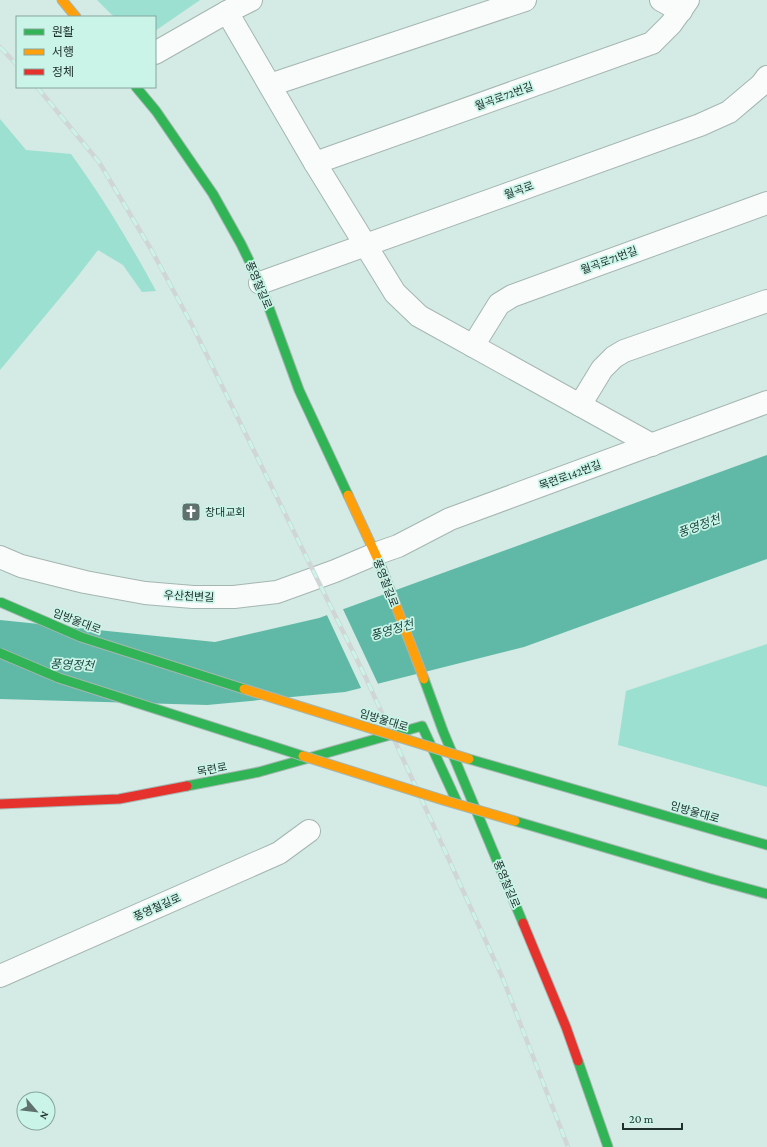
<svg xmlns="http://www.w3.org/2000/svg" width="767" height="1147" font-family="'Crimson Pro','Noto Sans KR',serif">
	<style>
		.green { fill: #9be0d0 }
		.water { fill: #60b9a7 }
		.pier { fill: #d4eae4 }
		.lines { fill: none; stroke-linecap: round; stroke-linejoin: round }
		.street-casing { stroke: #a5b6b1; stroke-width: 24 }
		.fast-casing { stroke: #a5b6b1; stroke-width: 11 }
		.slow-casing { stroke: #a5b6b1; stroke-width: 11 }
		.jam-casing { stroke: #a5b6b1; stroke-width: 11 }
		.street { stroke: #f9fcfb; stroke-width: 22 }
		.fast { stroke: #30b455; stroke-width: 9 }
		.slow { stroke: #ff9f0a; stroke-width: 9 }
		.jam { stroke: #e5322d; stroke-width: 9 }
		.rail-casing { stroke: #d0d6d5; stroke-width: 4.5 }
		.rail { stroke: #caf4e8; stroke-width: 3; stroke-dasharray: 9; stroke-linecap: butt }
		.fast-bridge-casing { stroke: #a5b6b1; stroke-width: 11; stroke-linecap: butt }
		.slow-bridge-casing { stroke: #a5b6b1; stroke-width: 11; stroke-linecap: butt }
		.fast-bridge { stroke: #30b455; stroke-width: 9 }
		.slow-bridge { stroke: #ff9f0a; stroke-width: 9 }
		.labels { text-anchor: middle; stroke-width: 3.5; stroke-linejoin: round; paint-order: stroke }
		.street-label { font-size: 11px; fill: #20302c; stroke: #caf4e8 }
		.poi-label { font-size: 11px; fill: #20302c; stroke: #caf4e8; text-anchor: start }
		.water-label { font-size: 12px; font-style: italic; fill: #19493f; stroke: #caf4e8 }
	</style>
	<rect width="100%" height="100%" fill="#d4eae4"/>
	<g class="green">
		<polygon points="97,0 200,0 155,31 155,17 114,17"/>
		<path d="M0,119l26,31 45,4c32,44 59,89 85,137l-14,1 -19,-27 -25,-15 -24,31 -74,89z"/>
		<polygon points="767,644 767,787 618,745 626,691"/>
	</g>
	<polygon class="water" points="767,455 767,559 524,647 345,692 207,705 0,699 0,620 215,642 319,618"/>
	<polygon class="pier" points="342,607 379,686 362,690 326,613"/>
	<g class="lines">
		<defs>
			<g id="street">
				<polyline points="661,0 681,11"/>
				<polyline points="227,12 315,163 395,293 419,316 652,445"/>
				<polyline points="155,53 227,12 251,0"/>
				<polyline points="270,85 525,0"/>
				<polyline points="315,163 652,43 671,24 688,0"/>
				<polyline points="260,283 700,125 729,112 761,85 767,77"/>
				<polyline points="473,346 499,304 512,296 767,203"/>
				<polyline points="580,405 602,369 614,357 624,351 767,301"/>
				<polyline points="0,557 21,566 85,582 145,593 193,597 234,597 277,592 335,571 375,554 398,546 450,519 767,402"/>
				<polyline points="0,976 279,853 309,831"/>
			</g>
			<g id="fast">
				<polyline points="136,87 156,111 213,194 241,244 260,283 299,390 348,495"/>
				<polyline points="424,679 443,731 523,923"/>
				<polyline points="187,786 259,772 422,726 457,802"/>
				<polyline points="725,833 767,845"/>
				<polyline points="712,879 767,894"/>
				<polyline points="578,1061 608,1147"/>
			</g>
			<g id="slow">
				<polyline points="62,0 76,17"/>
				<polyline points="348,495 380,564 424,679"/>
			</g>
			<g id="jam">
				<polyline points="0,804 119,799 187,786"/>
				<polyline points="523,923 566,1027 578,1061"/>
			</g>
		</defs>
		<use href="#street" class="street-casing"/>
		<use href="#fast" class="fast-casing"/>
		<use href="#slow" class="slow-casing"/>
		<use href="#jam" class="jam-casing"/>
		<use href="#street" class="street"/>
		<use href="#fast" class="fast"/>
		<use href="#slow" class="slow"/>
		<use href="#jam" class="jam"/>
		<defs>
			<g id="rail">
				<polyline points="0,47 17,65"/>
				<polyline points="37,87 99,162 152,251 192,325 365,676 431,820 503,979 568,1147"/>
			</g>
		</defs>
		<use href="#rail" class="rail-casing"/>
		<use href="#rail" class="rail"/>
		<defs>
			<g id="fast-bridge">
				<polyline points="0,602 81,637 244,689"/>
				<polyline points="0,653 59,678 303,756"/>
				<polyline points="469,759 725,833"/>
				<polyline points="515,821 712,879"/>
			</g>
			<g id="slow-bridge">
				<polyline points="244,689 469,759"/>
				<polyline points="303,756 443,800 515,821"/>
			</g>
		</defs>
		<use href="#fast-bridge" class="fast-bridge-casing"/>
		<use href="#slow-bridge" class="slow-bridge-casing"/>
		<use href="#fast-bridge" class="fast-bridge"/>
		<use href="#slow-bridge" class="slow-bridge"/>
	</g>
	<defs>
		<symbol id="church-square" viewBox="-11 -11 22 22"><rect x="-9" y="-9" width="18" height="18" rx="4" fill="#5f716c" stroke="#caf4e8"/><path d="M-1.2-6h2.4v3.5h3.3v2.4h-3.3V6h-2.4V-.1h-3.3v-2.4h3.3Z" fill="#fff"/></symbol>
	</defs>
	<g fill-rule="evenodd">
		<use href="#church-square" x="180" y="501" width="22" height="22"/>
	</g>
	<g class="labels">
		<g class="street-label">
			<text transform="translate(504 96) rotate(-20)" y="4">월곡로72번길</text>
			<text transform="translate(519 190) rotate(-20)" y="4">월곡로</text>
			<text transform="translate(609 260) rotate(-20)" y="4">월곡로71번길</text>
			<text transform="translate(259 285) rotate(67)" y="4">풍영철길로</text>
			<text transform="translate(570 475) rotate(-20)" y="4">목련로142번길</text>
			<text transform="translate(386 583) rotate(69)" y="4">풍영철길로</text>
			<text transform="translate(189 596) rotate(3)" y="4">우산천변길</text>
			<text transform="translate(77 621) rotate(21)" y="4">임방울대로</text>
			<text transform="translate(384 720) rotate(17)" y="4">임방울대로</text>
			<text transform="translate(212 769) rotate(-11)" y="4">목련로</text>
			<text transform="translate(695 812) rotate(16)" y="4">임방울대로</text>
			<text transform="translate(507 884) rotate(67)" y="4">풍영철길로</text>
			<text transform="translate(157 907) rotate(-24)" y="4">풍영철길로</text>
		</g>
		<g class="poi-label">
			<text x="205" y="516">창대교회</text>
		</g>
		<g class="water-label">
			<text transform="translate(699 526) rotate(-20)" y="4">풍영정천</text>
			<text transform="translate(392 630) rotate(-16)" y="4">풍영정천</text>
			<text transform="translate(72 665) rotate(3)" y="4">풍영정천</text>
		</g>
	</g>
	<rect x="16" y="16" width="140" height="72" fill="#caf4e8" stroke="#86a69d"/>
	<rect x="24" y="29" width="20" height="6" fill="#30b455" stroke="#86a69d"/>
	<text x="52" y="36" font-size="12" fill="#20302c">원활</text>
	<rect x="24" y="49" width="20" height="6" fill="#ff9f0a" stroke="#86a69d"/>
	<text x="52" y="56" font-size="12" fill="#20302c">서행</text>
	<rect x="24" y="69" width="20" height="6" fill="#e5322d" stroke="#86a69d"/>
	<text x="52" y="76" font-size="12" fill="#20302c">정체</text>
	<g transform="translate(36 1111) rotate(118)"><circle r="19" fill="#caf4e8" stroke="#86a69d"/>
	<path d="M0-3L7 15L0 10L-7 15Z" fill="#5f716c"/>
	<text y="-6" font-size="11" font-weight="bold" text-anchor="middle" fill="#20302c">N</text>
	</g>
	<path d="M623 1123v6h59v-6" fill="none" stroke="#20302c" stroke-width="2"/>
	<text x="629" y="1123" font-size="12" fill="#20302c" stroke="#caf4e8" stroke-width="3" paint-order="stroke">20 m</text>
</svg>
